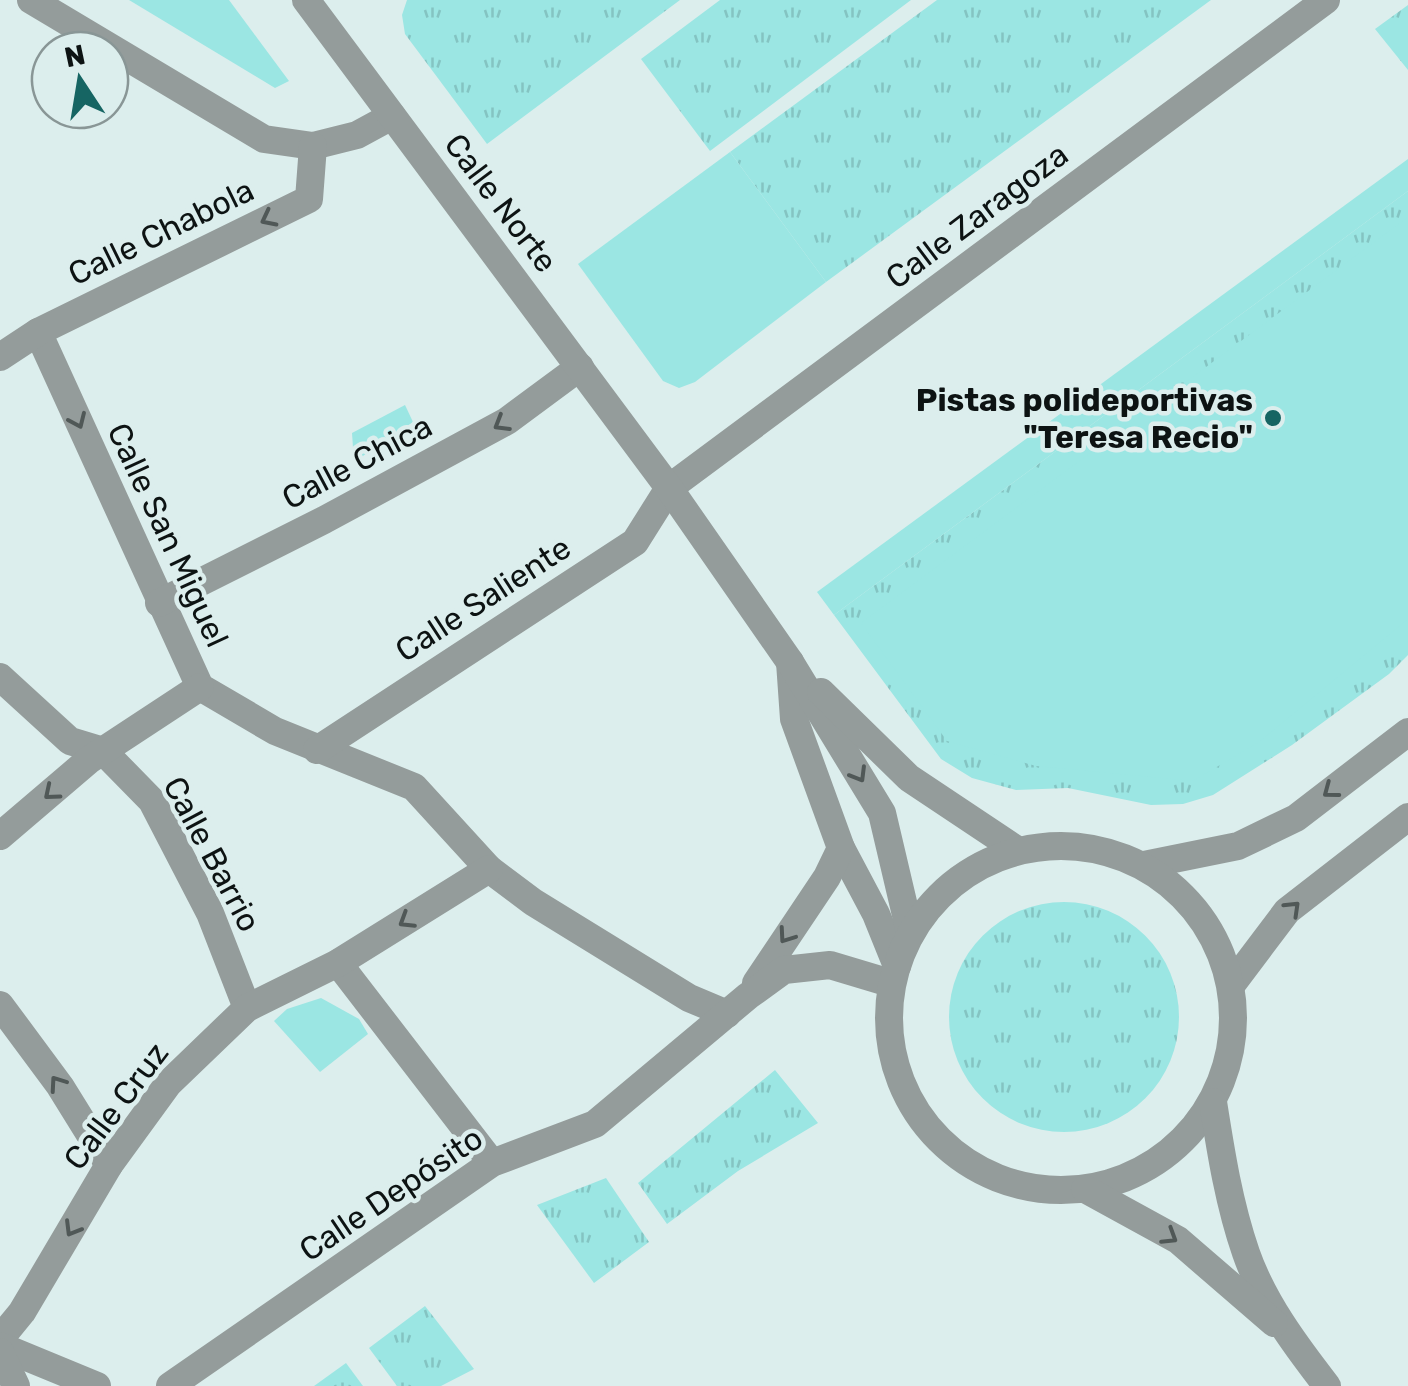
<svg xmlns="http://www.w3.org/2000/svg" width="1408" height="1386" font-family="Rubik,sans-serif">
	<style>
		.grass { fill: url(#grass-tufts) }
		.garden { fill: #9be6e3 }
		.lines { fill: none; stroke-linecap: round; stroke-linejoin: round }
		.minor { stroke: #949c9b; stroke-width: 28 }
		.tertiary { stroke: #949c9b; stroke-width: 28 }
		.oneway { stroke: #505857 }
		.poi-dot { fill: #166563; stroke: #dceeed; stroke-width: 4 }
		.labels { text-anchor: middle; stroke-width: 9; stroke-linejoin: round; paint-order: stroke }
		.street-label { font-size: 32px; fill: #0d1313; stroke: #dceeed }
		.poi-label { font-size: 32px; font-weight: bold; fill: #0d1313; stroke: #dceeed; text-anchor: end }
	</style>
	<defs>
		<pattern id="grass-tufts" width="24" height="20" patternUnits="userSpaceOnUse" patternTransform="scale(2.5)"><rect width="24" height="20" fill="#9be6e3"/><path d="M3 7l-1-3M5 7V3M7 7l1-3M15 17l-1-3M17 17v-4M19 17l1-3" fill="none" stroke="#84c4c2"/></pattern>
	</defs>
	<rect width="100%" height="100%" fill="#dceeed"/>
	<g class="grass">
		<polygon points="407,0 680,0 487,144 405,34 402,15"/>
		<polygon points="720,0 911,0 710,151 641,59"/>
		<polygon points="937,0 1211,0 826,282 730,152"/>
		<polygon points="1408,5 1408,70 1375,29"/>
		<polygon points="1408,191 1408,655 1389,674 1292,745 1213,795 1183,804 1151,805 1068,788 1016,790 972,778 941,759 834,615"/>
		<circle cx="1064" cy="1017" r="115"/>
		<polygon points="775,1070 818,1123 738,1171 667,1224 638,1183"/>
		<polygon points="606,1178 649,1242 594,1283 537,1205"/>
		<polygon points="425,1306 474,1369 441,1386 397,1386 369,1348"/>
		<polygon points="346,1363 363,1386 314,1386"/>
	</g>
	<g class="garden">
		<polygon points="129,0 229,0 289,81 275,88"/>
		<polygon points="730,152 826,282 695,382 679,388 663,381 578,264"/>
		<polygon points="1408,159 1408,191 834,615 817,592"/>
		<polygon points="1408,217 1408,619 1259,742 1193,781 1036,766 947,741 861,623"/>
		<polygon points="405,405 413,422 354,462 352,433"/>
		<polygon points="321,998 359,1019 368,1034 320,1072 274,1021 287,1009"/>
	</g>
	<g class="lines">
		<g class="minor">
			<polyline points="31,0 264,139 313,146 357,135 392,116"/>
			<polyline points="38,332 200,687 275,731 414,787 489,869 533,902 689,998 727,1014"/>
			<polyline points="0,357 38,332 309,199 313,146"/>
			<polyline points="159,603 324,520 507,421 580,367"/>
			<polyline points="0,677 70,741 103,751 152,801 210,913 247,1008"/>
			<polyline points="317,750 635,542 669,488 1326,0"/>
			<polyline points="0,836 89,760 200,687"/>
			<polyline points="841,848 876,914 897,966"/>
			<polyline points="1144,865 1238,846 1296,818 1408,732"/>
			<polyline points="338,963 492,1163"/>
			<polyline points="756,983 827,877 841,848 794,719 790,662"/>
			<polyline points="1232,984 1287,911 1408,817"/>
			<polyline points="0,1005 60,1086 109,1165"/>
			<polyline points="0,1339 22,1312 109,1165 168,1084 247,1008 338,963 489,869"/>
			<polyline points="0,1346 97,1386"/>
			<polyline points="0,1352 16,1386"/>
			<polyline points="170,1386 492,1163 595,1124 748,996 784,970 830,965 890,983"/>
		</g>
		<g class="tertiary">
			<polyline points="306,0 669,488 790,662 882,813 910,932"/>
			<polyline points="821,692 909,778 1017,850"/>
			<circle cx="1061" cy="1018" r="172"/>
			<path d="M1213,1102c8,51 16,102 33,151 17,49 50,93 81,133"/>
			<polyline points="1085,1189 1178,1240 1274,1323"/>
		</g>
	</g>
	<defs><path id="oneway-chevron" d="M-2-3.5L2.5 0L-2 3.5" fill="none" stroke-width="1.6" stroke-linecap="round" stroke-linejoin="round" transform="scale(2.5)"/></defs>
	<g class="oneway">
		<use href="#oneway-chevron" transform="translate(268 219) rotate(153)"/>
		<use href="#oneway-chevron" transform="translate(78 421) rotate(66)"/>
		<use href="#oneway-chevron" transform="translate(501 424) rotate(149)"/>
		<use href="#oneway-chevron" transform="translate(859 775) rotate(59)"/>
		<use href="#oneway-chevron" transform="translate(1330 791) rotate(143)"/>
		<use href="#oneway-chevron" transform="translate(51 793) rotate(140)"/>
		<use href="#oneway-chevron" transform="translate(1293 908) rotate(-44)"/>
		<use href="#oneway-chevron" transform="translate(406 921) rotate(148)"/>
		<use href="#oneway-chevron" transform="translate(786 936) rotate(125)"/>
		<use href="#oneway-chevron" transform="translate(57 1083) rotate(-125)"/>
		<use href="#oneway-chevron" transform="translate(72 1229) rotate(121)"/>
		<use href="#oneway-chevron" transform="translate(1170 1237) rotate(32)"/>
	</g>
	<circle class="poi-dot" cx="1273" cy="418" r="10"/>
	<g class="labels">
		<g class="street-label">
			<text transform="translate(501 203) rotate(53)" y="11">Calle Norte</text>
			<text transform="translate(977 216) rotate(-37)" y="11">Calle Zaragoza</text>
			<text transform="translate(161 232) rotate(-26)" y="11">Calle Chabola</text>
			<text transform="translate(357 462) rotate(-28)" y="11">Calle Chica</text>
			<text transform="translate(168 535) rotate(65)" y="11">Calle San Miguel</text>
			<text transform="translate(483 599) rotate(-33)" y="11">Calle Saliente</text>
			<text transform="translate(212 854) rotate(62)" y="11">Calle Barrio</text>
			<text transform="translate(116 1106) rotate(-53)" y="11">Calle Cruz</text>
			<text transform="translate(391 1194) rotate(-34)" y="11">Calle Depósito</text>
		</g>
		<g class="poi-label">
			<text x="1253" y="411">Pistas polideportivas<tspan x="1253" dy="37">"Teresa Recio"</tspan></text>
		</g>
	</g>
	<g transform="translate(80 80) rotate(348)"><circle r="48" fill="#dceeed" stroke="#899696" stroke-width="2.5"/>
	<path d="M0-8L18 38L0 25L-18 38Z" fill="#166563"/>
	<text y="-15" font-size="28" font-weight="bold" text-anchor="middle" fill="#0d1313">N</text>
	</g>
</svg>
